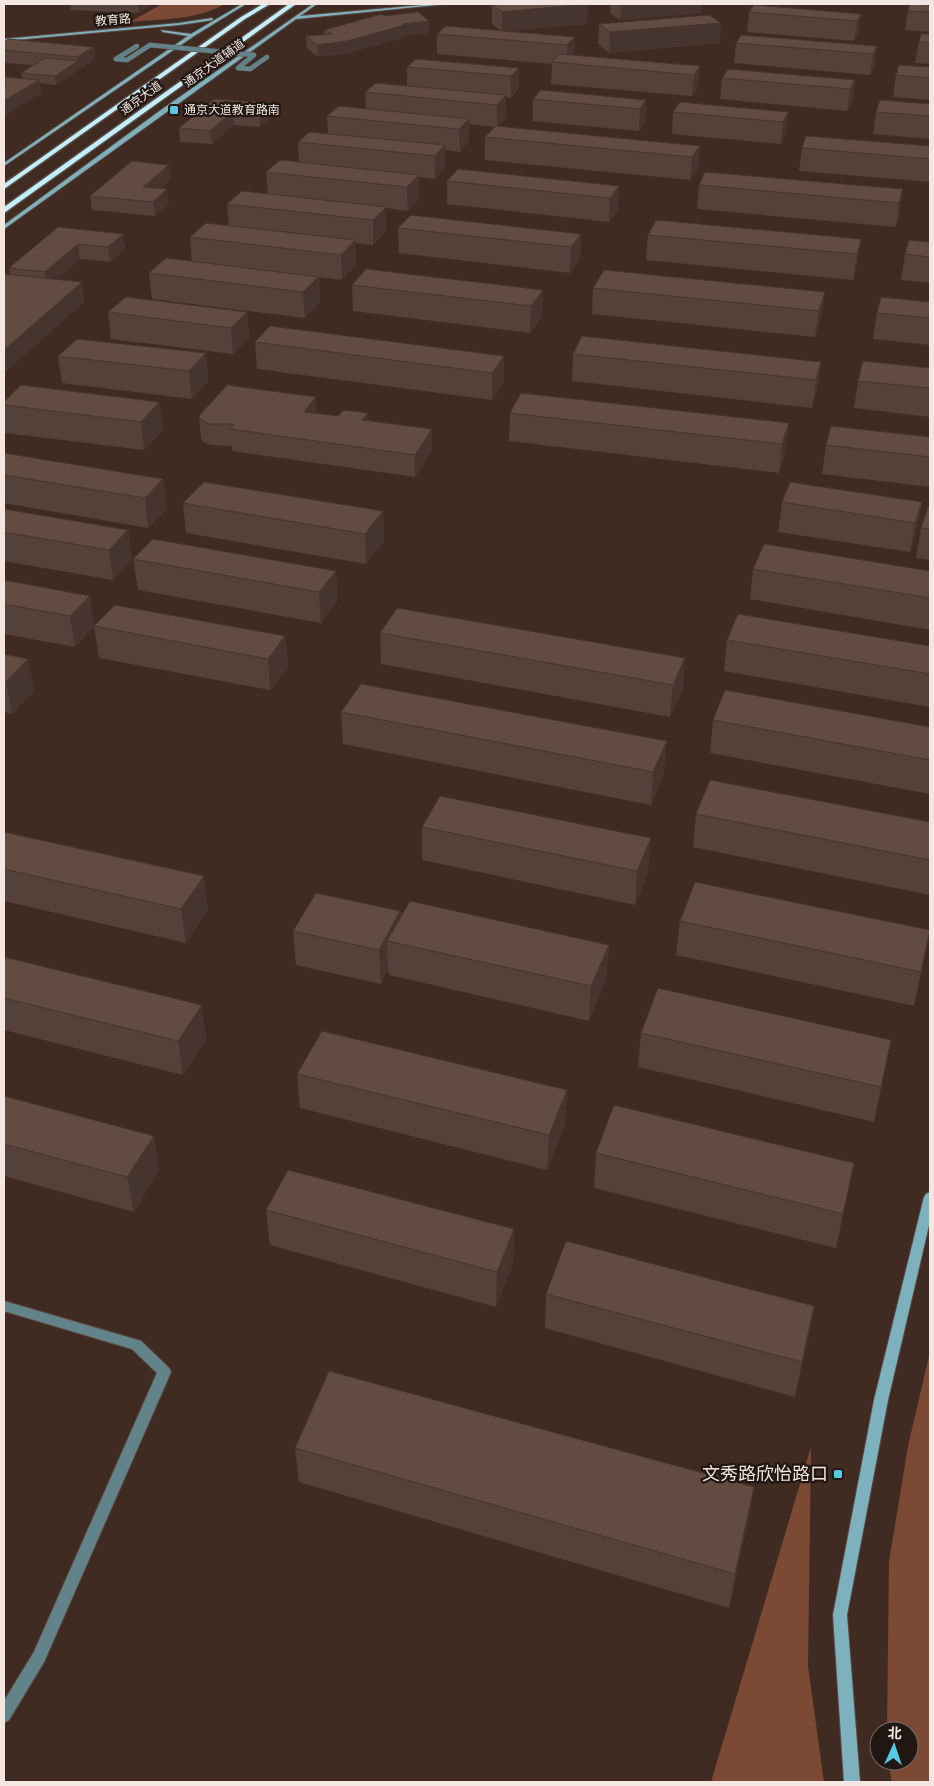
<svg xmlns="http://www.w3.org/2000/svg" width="934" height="1786" font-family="Cabin,'Noto Sans SC',sans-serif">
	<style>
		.green { fill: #7c4a34 }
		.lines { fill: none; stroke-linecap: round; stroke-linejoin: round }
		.street-casing { stroke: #5d4941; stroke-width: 2 }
		.secondary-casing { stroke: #5d4941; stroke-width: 2 }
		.highway-casing { stroke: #5d4941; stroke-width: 3 }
		.street { fill: #63838b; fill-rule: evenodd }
		.secondary { fill: #7eb1be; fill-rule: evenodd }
		.highway { fill: #c1f0fc; fill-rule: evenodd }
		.street-bridge-casing { stroke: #5d4941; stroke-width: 5.5; stroke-linecap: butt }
		.street-bridge { stroke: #63838b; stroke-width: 4.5 }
		.wall { fill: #544139 }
		.shaded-wall { fill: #45352e }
		.building { fill: #624c42; stroke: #45352e }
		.poi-dot { fill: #58c9e3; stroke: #201612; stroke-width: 2 }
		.labels { text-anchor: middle; stroke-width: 4.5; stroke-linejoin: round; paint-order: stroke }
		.far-street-label { font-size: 12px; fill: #f4e6e1; stroke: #201612 }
		.far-poi-label { font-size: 12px; fill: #f4e6e1; stroke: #201612; text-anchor: start }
		.near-poi-label { font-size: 18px; fill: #f4e6e1; stroke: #201612; text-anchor: end }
	</style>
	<rect width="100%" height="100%" fill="#402b23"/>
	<g class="green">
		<path d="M162,4h63c-28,16 -63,15 -95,18z"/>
		<polygon points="930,1352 930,1782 892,1782 888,1761 909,1761 909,1731 887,1731 889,1562 908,1446"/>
		<polygon points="811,1447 808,1666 824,1782 711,1782"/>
	</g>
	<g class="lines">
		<defs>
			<polygon id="street" points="4,1301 141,1341 169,1368 171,1372 44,1662 9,1720 4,1723 4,1701 34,1652 157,1373 132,1349 4,1311"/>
			<g id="secondary">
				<polygon points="242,4 246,4 194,36 4,166 4,163 188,36 163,32 161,30 191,34"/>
				<polygon points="313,4 317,4 300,16 434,4 446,4 296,19 4,229 4,225 161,110"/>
				<polygon points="212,18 213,20 179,25 4,41 4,39 179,23"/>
				<polygon points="930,1192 930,1221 888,1400 847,1615 860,1782 844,1782 833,1615 874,1400 924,1197 926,1194"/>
			</g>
			<g id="highway">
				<polygon points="263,4 270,4 245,19 4,189 4,184 241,17"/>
				<polygon points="289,4 296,4 4,213 4,207"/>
			</g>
		</defs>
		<use href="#street" class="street-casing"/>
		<use href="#secondary" class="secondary-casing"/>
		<use href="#highway" class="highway-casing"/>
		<use href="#street" class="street"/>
		<use href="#secondary" class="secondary"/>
		<use href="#highway" class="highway"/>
		<defs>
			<polyline id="street-bridge" points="137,46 116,59 127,60 150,45 254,55 238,68 250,69 267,57"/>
		</defs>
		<use href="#street-bridge" class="street-bridge-casing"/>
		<use href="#street-bridge" class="street-bridge"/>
	</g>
	<g class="wall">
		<polygon points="70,4 150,4 150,5 139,13 71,10"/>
		<polygon points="492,4 587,24 505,31 575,37 574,56 700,66 698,88 692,96 551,84 552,64 437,54 437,34 501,31 492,24"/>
		<polygon points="611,4 702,4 701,13 620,20 610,13"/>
		<polygon points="930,5 930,32 905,30 908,11"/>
		<polygon points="749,12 861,14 858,34 854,41 747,32"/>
		<polygon points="385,16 429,21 429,33 405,35 405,37 348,53 318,57 307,48 306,36 324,35 324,30"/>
		<polygon points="599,24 720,43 609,53 598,44"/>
		<polygon points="930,34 930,64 915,63 919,42"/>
		<polygon points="4,42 94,47 95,59 56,85 39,83 41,93 4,116 4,77 22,79 21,73 33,65 4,63"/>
		<polygon points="736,43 877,46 874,67 870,75 734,63"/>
		<polygon points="407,67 519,68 519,89 511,98 506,97 506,117 498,126 700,146 698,169 690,180 485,160 485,137 495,127 469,124 469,141 460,152 445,150 445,168 435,179 419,177 419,199 408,211 386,208 386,231 373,245 355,243 356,265 342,280 319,277 320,302 305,318 152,299 149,273 192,262 190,237 229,226 227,204 268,194 266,172 299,162 298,142 328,134 327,116 366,109 365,92 407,86"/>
		<polygon points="930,67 930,100 893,97 896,75"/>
		<polygon points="722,78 855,80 852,101 847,111 720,99"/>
		<polygon points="214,99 271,117 260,127 234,125 212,144 180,142 179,128"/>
		<polygon points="533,99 646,100 645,122 639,131 533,121"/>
		<polygon points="930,104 930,139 873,134 876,112"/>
		<polygon points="673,112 788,112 786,134 781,144 672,134"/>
		<polygon points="930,146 930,182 799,171 802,148"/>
		<polygon points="171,179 160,189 169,204 155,216 92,210 90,196"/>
		<polygon points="447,181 619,186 618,210 609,222 447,204"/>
		<polygon points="699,185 903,189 899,213 896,227 697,209"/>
		<polygon points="58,227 123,234 125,249 110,262 80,259 57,279 82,282 84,302 4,373 4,274 10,274 9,268"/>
		<polygon points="398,228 581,234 580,259 570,273 399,253"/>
		<polygon points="648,235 861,239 857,264 853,280 646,260"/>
		<polygon points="930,242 930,283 901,280 905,254"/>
		<polygon points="352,285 543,290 542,316 530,333 353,311"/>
		<polygon points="593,288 825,292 821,318 815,337 592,314"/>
		<polygon points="930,302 930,345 873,339 877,313"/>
		<polygon points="108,312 247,312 249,338 233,354 111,339"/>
		<polygon points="255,342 504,356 504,383 492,400 257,369"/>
		<polygon points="206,353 208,381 192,399 62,383 58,356"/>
		<polygon points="573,354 821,362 817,389 812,408 572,381"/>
		<polygon points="930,368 930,417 854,408 858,381"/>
		<polygon points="4,402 159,402 163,430 144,450 5,433 4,425"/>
		<polygon points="317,413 432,429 432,451 415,477 232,451 232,446 212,445 203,442 201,438 199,416"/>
		<polygon points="510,413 789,423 785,452 779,473 509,441"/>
		<polygon points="930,437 930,487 822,474 826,445"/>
		<polygon points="4,453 163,479 167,509 148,528 4,503"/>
		<polygon points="782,502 922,502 916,532 910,552 778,532"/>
		<polygon points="183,503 383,511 384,541 366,564 186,533"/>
		<polygon points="930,507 930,560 916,558 921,528"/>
		<polygon points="4,509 128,530 132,560 113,580 4,561"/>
		<polygon points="133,559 336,571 337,601 321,623 138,590"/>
		<polygon points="753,569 930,571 930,630 750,599"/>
		<polygon points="4,580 90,596 94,627 75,647 4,634"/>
		<polygon points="94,626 285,636 288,668 270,690 99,658"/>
		<polygon points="380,633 685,658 683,690 670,717 381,664"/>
		<polygon points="727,640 930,646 930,707 724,671"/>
		<polygon points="4,654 34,691 12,714 4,712"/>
		<polygon points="341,712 664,774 651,805 343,744"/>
		<polygon points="713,720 930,727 930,794 710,753"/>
		<polygon points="696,814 930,822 930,895 693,847"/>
		<polygon points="422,827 648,872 635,905 422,860"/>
		<polygon points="4,832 208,910 186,943 4,901"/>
		<polygon points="400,911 401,917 609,945 606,979 589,1021 389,975 388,969 381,984 296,965 293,931"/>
		<polygon points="680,921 930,930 914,1006 676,955"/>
		<polygon points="4,957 206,1039 183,1075 4,1030"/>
		<polygon points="641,1033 891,1040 874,1122 638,1067"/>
		<polygon points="297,1074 567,1090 565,1124 547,1170 300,1108"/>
		<polygon points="4,1096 154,1136 159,1170 134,1212 4,1176"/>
		<polygon points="596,1153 854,1163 836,1248 594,1188"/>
		<polygon points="266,1210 514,1229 513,1264 496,1307 270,1245"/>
		<polygon points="546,1294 814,1306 795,1397 545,1328"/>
		<polygon points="295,1448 754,1487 748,1521 729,1608 299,1482"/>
	</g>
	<g class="shaded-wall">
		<polygon points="138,4 150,4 150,5 139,13"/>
		<polygon points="588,4 587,24 502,31 502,12"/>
		<polygon points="621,4 702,4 701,13 620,20"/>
		<polygon points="861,14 858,34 854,41 857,21"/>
		<polygon points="429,21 429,33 405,35 405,37 348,53 318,57 317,45 403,24"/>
		<polygon points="721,23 720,43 609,53 610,32"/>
		<polygon points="575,37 574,58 567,64 567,45"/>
		<polygon points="877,46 874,67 870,75 873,54"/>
		<polygon points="94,47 95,59 79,70 77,57"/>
		<polygon points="78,61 79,70 56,85 55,76"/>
		<polygon points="700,66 698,88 692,96 694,75"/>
		<polygon points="519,68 519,89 511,98 511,76"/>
		<polygon points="39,80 41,93 4,116 4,101"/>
		<polygon points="855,80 852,101 847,111 850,89"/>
		<polygon points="506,95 506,117 497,127 497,105"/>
		<polygon points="646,100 645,122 639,131 640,109"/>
		<polygon points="270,103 271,117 260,127 259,113"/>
		<polygon points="233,111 234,125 212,144 210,131"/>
		<polygon points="788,112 786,134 781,144 783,122"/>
		<polygon points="469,119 469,141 460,152 459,129"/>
		<polygon points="445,145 445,168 435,179 435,156"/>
		<polygon points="700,146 698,169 690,180 692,157"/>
		<polygon points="169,165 171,179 145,202 143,187"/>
		<polygon points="419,175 419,199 408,211 407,187"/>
		<polygon points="619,186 618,210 609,222 610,198"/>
		<polygon points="167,189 169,204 155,216 153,202"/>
		<polygon points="903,189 899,213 896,227 899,203"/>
		<polygon points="386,207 386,231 373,245 373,220"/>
		<polygon points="123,234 125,249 110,262 108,247"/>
		<polygon points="581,234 580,259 570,273 571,247"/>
		<polygon points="861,239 857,264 853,280 857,254"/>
		<polygon points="355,240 356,265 342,280 341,255"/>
		<polygon points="78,244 80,259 48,287 45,272"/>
		<polygon points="318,277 320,302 305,318 303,292"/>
		<polygon points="82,282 84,302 4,373 4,350"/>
		<polygon points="543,290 542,316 530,333 531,306"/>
		<polygon points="825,292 821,318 815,337 819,311"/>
		<polygon points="247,312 249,338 233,354 231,328"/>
		<polygon points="206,353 208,381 192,399 189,371"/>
		<polygon points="504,356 504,383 492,400 492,373"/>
		<polygon points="821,362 817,389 812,408 816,380"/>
		<polygon points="316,397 317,419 304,412"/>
		<polygon points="159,402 163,430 144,450 141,422"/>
		<polygon points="368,413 368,435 362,420"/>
		<polygon points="789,423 785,452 779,473 782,444"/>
		<polygon points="432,429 432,451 415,477 415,455"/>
		<polygon points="163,479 167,509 148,528 145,498"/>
		<polygon points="922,502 916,532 910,552 915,523"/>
		<polygon points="383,511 384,541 366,564 365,534"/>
		<polygon points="128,530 132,560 113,580 109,550"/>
		<polygon points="336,571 337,601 321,623 319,592"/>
		<polygon points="90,596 94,627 75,647 70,616"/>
		<polygon points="285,636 288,668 270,690 268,659"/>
		<polygon points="685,658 683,690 670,717 673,685"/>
		<polygon points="28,659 34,691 12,714 6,682"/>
		<polygon points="667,741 664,774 651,805 653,772"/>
		<polygon points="651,838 648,872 635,905 637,871"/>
		<polygon points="204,876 208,910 186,943 181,909"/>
		<polygon points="400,911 402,944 387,941 388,969 381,984 379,950"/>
		<polygon points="609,945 606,979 589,1021 591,986"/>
		<polygon points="202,1005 206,1039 183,1075 178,1041"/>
		<polygon points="567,1090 565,1124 547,1170 549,1135"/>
		<polygon points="154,1136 159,1170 134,1212 127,1177"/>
		<polygon points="854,1163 847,1198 836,1248 843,1214"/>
		<polygon points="514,1229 513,1264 496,1307 497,1272"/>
		<polygon points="814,1306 808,1340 795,1397 802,1362"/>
		<polygon points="754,1487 748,1521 729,1608 735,1574"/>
	</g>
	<g class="building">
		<polygon points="492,4 588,4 502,12"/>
		<polygon points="910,4 930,5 930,12 908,11"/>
		<polygon points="754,5 861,14 857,21 749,12"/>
		<polygon points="418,12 429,21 403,24 405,25 347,41 317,45 306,36 332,34 324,30 382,14 385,16"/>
		<polygon points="709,15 721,23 610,32 599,24"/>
		<polygon points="446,26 575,37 567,45 437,34"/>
		<polygon points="921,34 930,34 930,43 919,42"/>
		<polygon points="741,35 877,46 873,54 736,43"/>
		<polygon points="8,39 94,47 77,57 4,50 4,42"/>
		<polygon points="560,54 700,66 694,75 552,62"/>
		<polygon points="45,58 78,61 55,76 21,73"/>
		<polygon points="416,59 519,68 511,76 407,67"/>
		<polygon points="899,65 930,67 930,78 896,75"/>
		<polygon points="728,69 855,80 850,89 722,78"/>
		<polygon points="4,77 39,80 4,101 4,86 6,85 4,84"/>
		<polygon points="376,83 506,95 497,105 365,92"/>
		<polygon points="541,90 646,100 640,109 533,99"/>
		<polygon points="214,99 270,103 259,113 233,111 210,131 179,128"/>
		<polygon points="880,100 930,104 930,116 876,112"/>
		<polygon points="680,102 788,112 783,122 673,112"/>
		<polygon points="339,106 469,119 459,129 327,116"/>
		<polygon points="496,126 700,146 692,157 485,137"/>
		<polygon points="309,132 445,145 435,156 298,142"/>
		<polygon points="806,136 930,146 930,159 802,148"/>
		<polygon points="280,160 419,175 407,187 266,172"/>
		<polygon points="132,161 169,165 143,187 167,189 153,202 90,196"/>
		<polygon points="458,169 619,186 610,198 447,181"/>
		<polygon points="705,172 903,189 899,203 699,185"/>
		<polygon points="242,191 386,207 373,220 227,204"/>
		<polygon points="411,215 581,234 571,247 398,228"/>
		<polygon points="656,220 861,239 857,254 648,235"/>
		<polygon points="206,223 355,240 341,255 190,237"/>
		<polygon points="58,227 123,234 108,247 78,244 45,272 9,268"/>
		<polygon points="909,240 930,242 930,257 905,254"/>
		<polygon points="166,258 318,277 303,292 149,273"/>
		<polygon points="366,269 543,290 531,306 352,285"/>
		<polygon points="604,270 825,292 819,311 593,288"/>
		<polygon points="4,274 82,282 4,350"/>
		<polygon points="126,297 247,312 231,328 108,312"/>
		<polygon points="881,297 930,302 930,318 877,313"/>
		<polygon points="270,326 504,356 492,373 255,342"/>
		<polygon points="582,336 821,362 816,380 573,354"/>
		<polygon points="77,339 206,353 189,371 58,356"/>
		<polygon points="863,361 930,368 930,388 858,381"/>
		<polygon points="21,385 159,402 141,422 4,405 4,402"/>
		<polygon points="227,385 316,397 304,412 338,416 344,410 368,413 362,420 432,429 415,455 230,429 235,424 210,424 201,420 199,416"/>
		<polygon points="521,393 789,423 782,444 510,413"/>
		<polygon points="831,426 930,437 930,457 826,445"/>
		<polygon points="4,453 163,479 145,498 4,475"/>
		<polygon points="204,482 383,511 365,534 183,503"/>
		<polygon points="790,482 922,502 915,523 782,502"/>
		<polygon points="928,507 930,507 930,529 921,528"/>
		<polygon points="4,509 128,530 109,550 4,532"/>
		<polygon points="153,539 336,571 319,592 133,559"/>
		<polygon points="764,544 930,571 930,598 753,569"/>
		<polygon points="4,580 90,596 70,616 4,604"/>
		<polygon points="115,605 285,636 268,659 94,626"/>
		<polygon points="397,608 685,658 673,685 380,633"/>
		<polygon points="738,614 930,646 930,674 727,640"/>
		<polygon points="4,654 28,659 6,682 4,682"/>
		<polygon points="361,684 667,741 653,772 341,712"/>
		<polygon points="725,690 930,727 930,760 713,720"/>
		<polygon points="710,780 930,822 930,860 696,814"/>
		<polygon points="440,796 651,838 637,871 422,827"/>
		<polygon points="4,832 204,876 181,909 4,869"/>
		<polygon points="695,882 930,930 921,972 680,921"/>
		<polygon points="316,893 400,911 379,950 293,931"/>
		<polygon points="410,901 609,945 591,986 387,941"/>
		<polygon points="4,957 202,1005 178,1041 4,998"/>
		<polygon points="658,988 891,1040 881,1087 641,1033"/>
		<polygon points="322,1031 567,1090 549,1135 297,1074"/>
		<polygon points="4,1096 154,1136 127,1177 4,1144"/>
		<polygon points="614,1105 854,1163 843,1214 596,1153"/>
		<polygon points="288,1170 514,1229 497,1272 266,1210"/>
		<polygon points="566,1241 814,1306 802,1362 546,1294"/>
		<polygon points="329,1371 754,1487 735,1574 295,1448"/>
	</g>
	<g class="poi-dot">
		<rect x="169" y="105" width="10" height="10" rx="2.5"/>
		<rect x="833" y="1469" width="10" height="10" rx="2.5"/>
	</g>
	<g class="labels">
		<g class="far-street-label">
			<text transform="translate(113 20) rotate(-5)" y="4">教育路</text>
			<text transform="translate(214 63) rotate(-36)" y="4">通京大道辅道</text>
			<text transform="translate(141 98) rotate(-36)" y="4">通京大道</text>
		</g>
		<g class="far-poi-label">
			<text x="184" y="114">通京大道教育路南</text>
		</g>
		<g class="near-poi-label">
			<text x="828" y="1480">文秀路欣怡路口</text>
		</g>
	</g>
	<rect width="934" height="1786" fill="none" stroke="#f4e6e1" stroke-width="10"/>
	<g transform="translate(894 1746) rotate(3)"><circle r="24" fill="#201612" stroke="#756965"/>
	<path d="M0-4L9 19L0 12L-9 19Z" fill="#58c9e3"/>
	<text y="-8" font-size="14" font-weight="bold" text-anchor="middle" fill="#f4e6e1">北</text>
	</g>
</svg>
